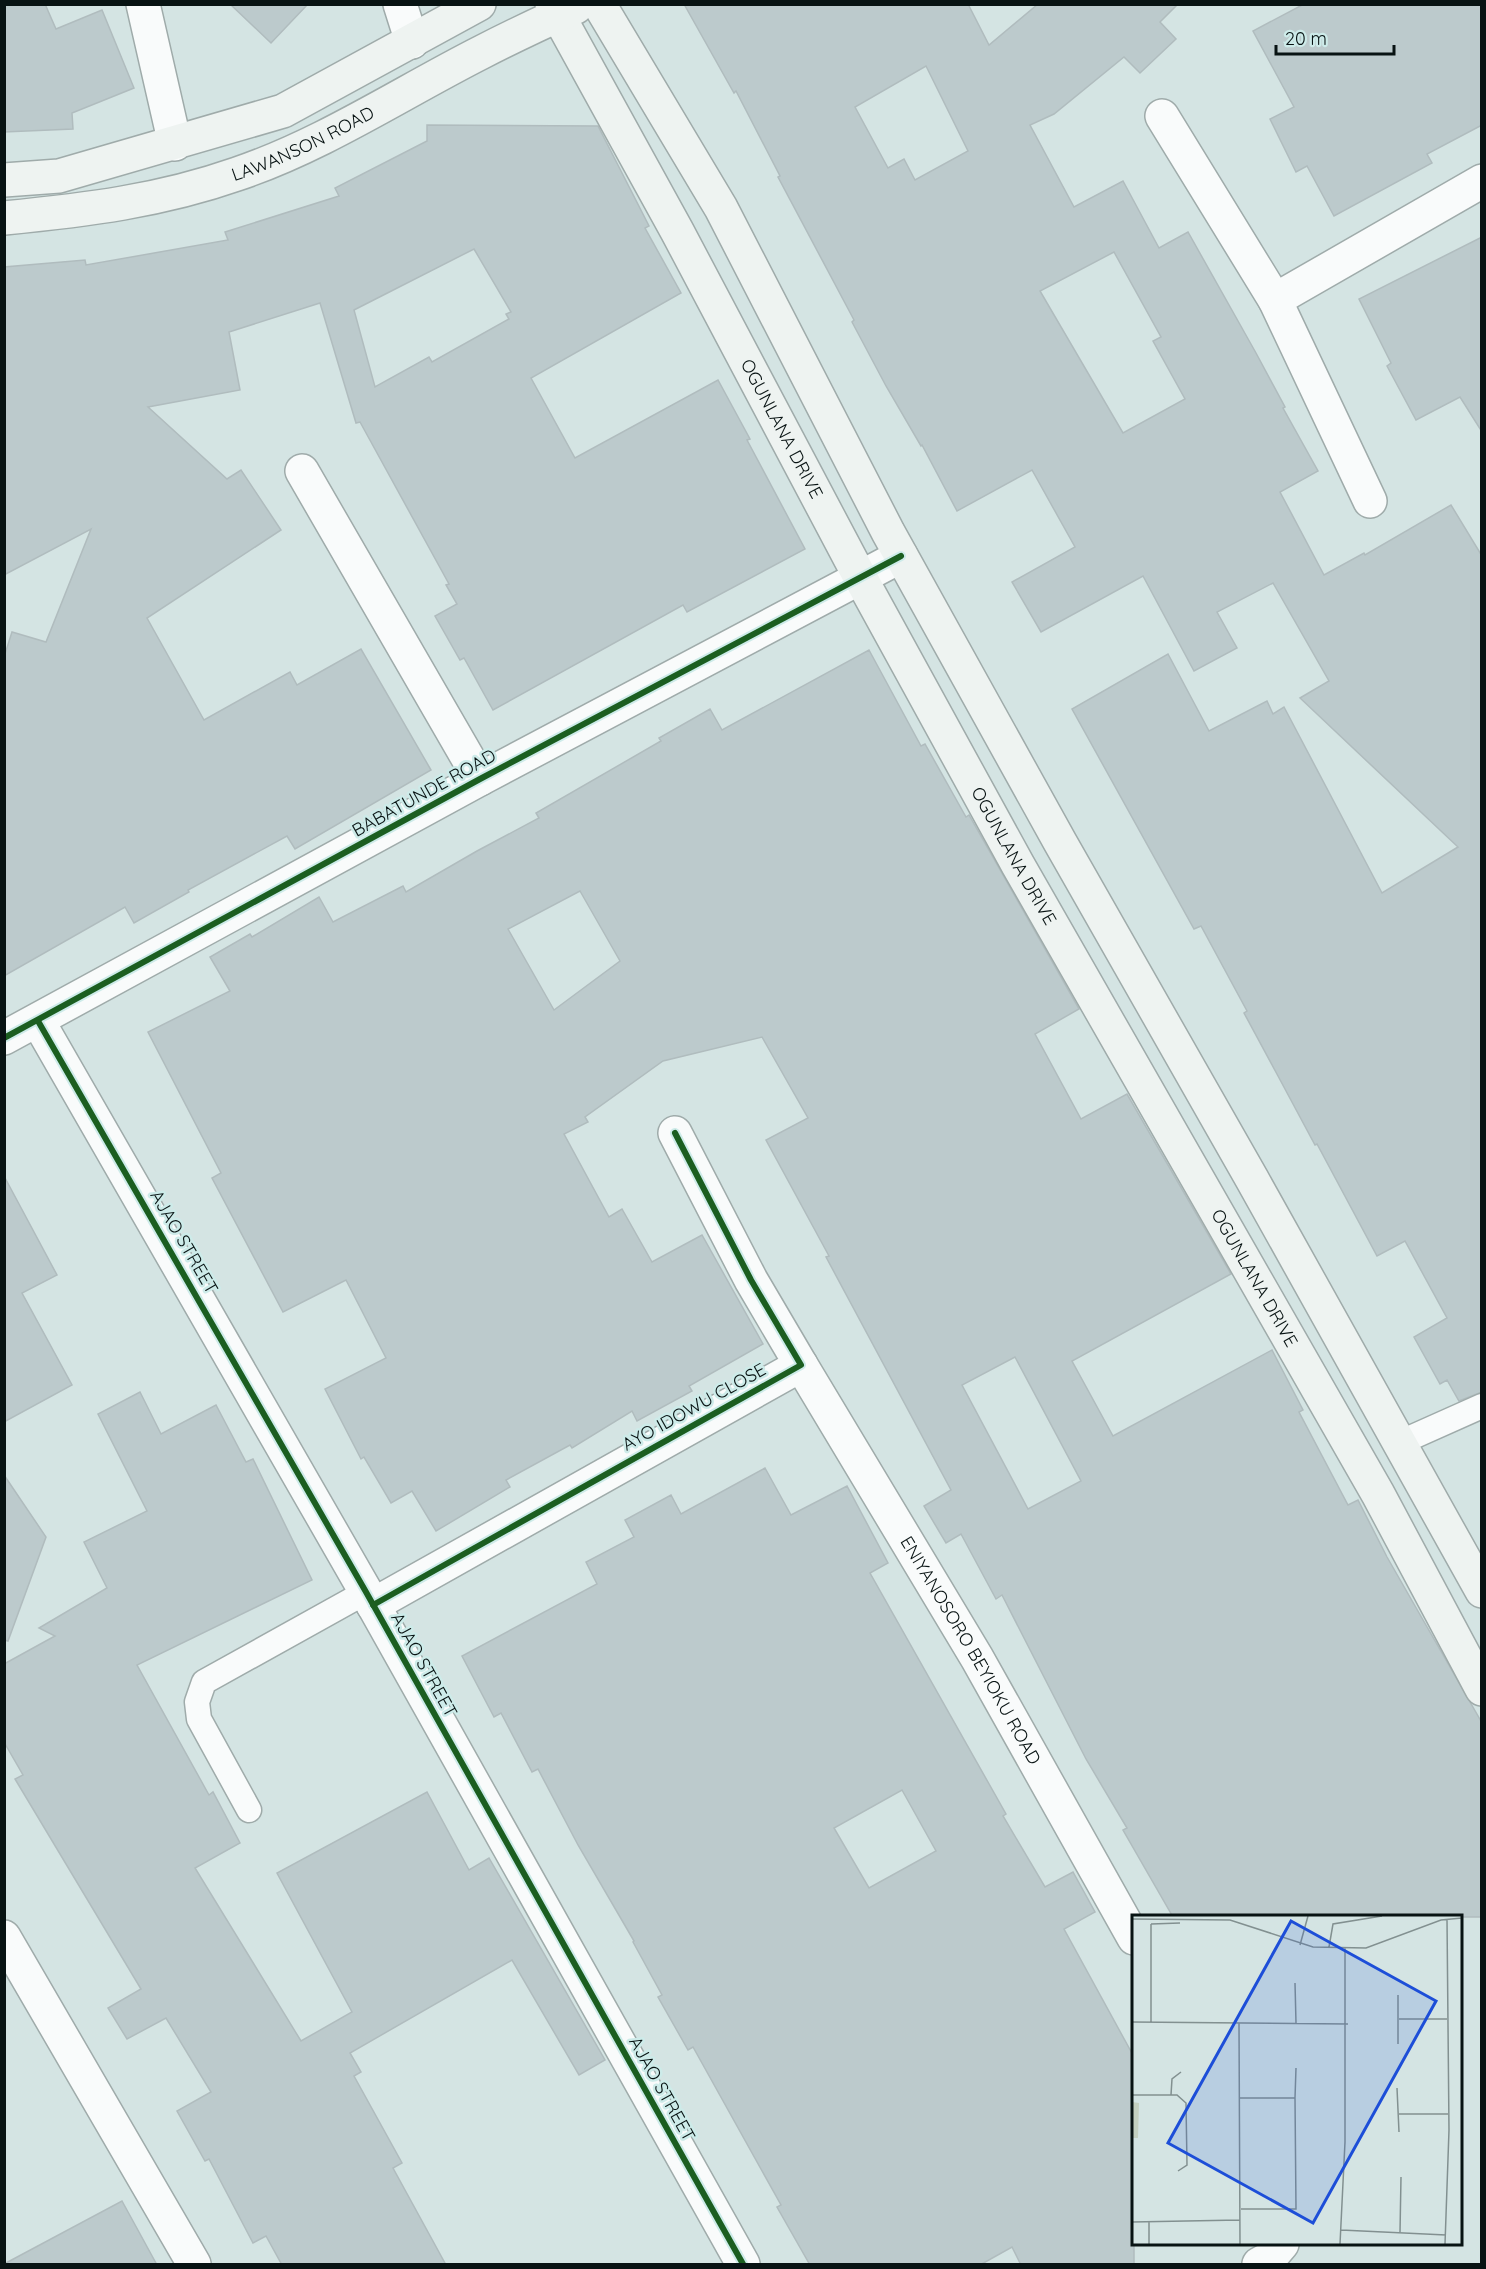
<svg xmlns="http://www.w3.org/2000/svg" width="1486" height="2269" font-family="Quicksand,sans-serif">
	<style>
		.building { fill: #bccacc; stroke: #b0bcbe; stroke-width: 1.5; fill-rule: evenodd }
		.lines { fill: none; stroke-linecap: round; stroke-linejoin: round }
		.service-casing { stroke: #9fabaa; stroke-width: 27 }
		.minor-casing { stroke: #9fabaa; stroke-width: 36 }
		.secondary-casing { stroke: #9fabaa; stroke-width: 36 }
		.service { stroke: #f9fbfb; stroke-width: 24 }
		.minor { stroke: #f9fbfb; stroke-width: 33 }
		.secondary { stroke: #eef3f1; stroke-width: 33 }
		.cycleway-casing { stroke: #cdebe9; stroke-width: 10 }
		.cycleway { stroke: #1b5e20; stroke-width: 6 }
		.labels { text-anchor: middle; stroke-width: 5; stroke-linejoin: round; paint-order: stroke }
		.street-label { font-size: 18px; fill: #081313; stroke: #cdebe9 }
		.inset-road { fill: none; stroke: #829090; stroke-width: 1.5 }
		.view { fill: #1d4ed8; fill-opacity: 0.15; stroke: #1d4ed8; stroke-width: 3 }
		.inset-edge { fill: none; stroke: #081313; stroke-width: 3 }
	</style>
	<rect width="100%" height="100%" fill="#d4e4e3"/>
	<g class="building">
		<polygon points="4,4 45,4 56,29 102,10 134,88 72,113 73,129 4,132"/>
		<polygon points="230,4 308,4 271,43"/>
		<path d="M684,4h284l21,41 49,-41h140l-18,18 16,17 -36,34 -16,-16 -70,57 -24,11 44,82 49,-26 36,67 29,-16 68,121 29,54 -2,1 35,63 -38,21 44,83 40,-22 1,2 86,-50 31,51v836l-23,9 -12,-21 -7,4 -26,-47 33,-19 -42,-77 -28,15 -60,-112 -2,1 -37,-69 -34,-63 3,-2 -46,-85 -7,3 -122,-220 96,-55 41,77 58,-30 6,13 11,-7 98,186 76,-46 -158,-149 29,-17 -56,-98 -56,29 20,36 -43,23 -51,-95 -102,56 -29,-50 63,-35 -43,-77 -75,41 -35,-66 -1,1 -35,-60 -34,-64 2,-2 -76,-143 2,-1 -44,-85 -2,2zM926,66l42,85 -53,29 -11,-21 -16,9 -33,-61zM1114,252l47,85 -8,4 32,58 -62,34 -83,-142z"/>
		<polygon points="1304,4 1482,4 1482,125 1427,154 1432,163 1334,216 1307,166 1296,172 1270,119 1294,107 1253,31"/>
		<path d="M427,125l171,1 51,100 -4,2 36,65 -150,85 44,80 143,-78 32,59 -3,1 58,109 -118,63 -4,-7 -190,105 -29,-52 -4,2 -25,-44 22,-12 -11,-19 3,-1 -89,-162 -4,1 -36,-120 -91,29 11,58 -92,17 79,72 14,-9 40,60 -134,88 57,102 86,-48 7,13 64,-36 70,121 -136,79 -8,-13 -99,54 1,2 -55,31 -9,-16 -121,69v-319l8,-25 34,10 45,-113 -87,46v-308l81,-7 1,5 142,-25 -3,-8 114,-36 -4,-8 92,-47zM474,249l37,63 -5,2 3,5 -77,43 -3,-5 -54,30 -21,-77z"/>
		<polygon points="1482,237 1482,432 1460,397 1416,420 1387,366 1391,363 1359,299"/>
		<path d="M869,650l52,96 4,-2 41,73 3,-2 110,194 -44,25 46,85 46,-25 104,180 -159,87 41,75 159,-86 31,60 -4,2 49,93 10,-5 29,57 95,166v194h-309l-50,-87 4,-2 -41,-69 -84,-164 -6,4 -35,-65 -15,9 -22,-37 27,-16 -125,-233 3,-1 -63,-116 42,-22 -46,-81 -99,24 -78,56 3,5 -24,12 45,83 13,-8 30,53 50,-27 61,109 -74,42 3,5 -55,30 -5,-10 -60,37 -2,-3 -64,35 4,7 -74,44 -24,-40 -21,12 -27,-46 -3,2 -36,-70 61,-31 -40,-78 -63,32 -71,-134 9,-5 -73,-141 82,-41 -20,-34 40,-23 2,3 67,-40 14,25 70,-36 3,6 71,-41 62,-33 -3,-5 125,-72 -2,-3 51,-29 12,21zM580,891l40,70 -66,49 -46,-81zM1015,1357l66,124 -53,28 -66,-124z"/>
		<polygon points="4,1176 57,1275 22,1293 72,1385 4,1422"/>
		<polygon points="140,1392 161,1434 216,1405 246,1462 253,1459 312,1580 137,1665 209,1795 213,1792 240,1843 195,1868 301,2041 352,2012 277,1873 427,1792 469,1870 489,1858 605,2060 579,2075 512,1960 350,2053 361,2072 354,2076 402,2163 393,2168 446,2265 282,2265 266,2236 253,2243 209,2159 205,2161 177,2111 211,2092 166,2018 127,2039 108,2008 141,1989 15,1779 23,1775 4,1742 4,1664 55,1636 39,1628 107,1588 84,1542 147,1511 98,1414"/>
		<path d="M765,1468l26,47 56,-29 41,77 -18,10 136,241 -3,2 42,71 28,-15 22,40 -31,17 70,128v208h-113l-9,-18 -32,18h-170l-33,-58 4,-2 -88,-158 -5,3 -30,-53 4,-2 -29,-53 1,-1 -56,-96 -40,-76 -6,3 -31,-59 -7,4 -32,-61 135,-72 -11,-22 48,-25 -9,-17 46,-25 10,19zM902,1790l34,61 -67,37 -35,-60z"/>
		<polygon points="4,1475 46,1537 8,1641 4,1640"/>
		<polygon points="122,2201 157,2265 4,2265 4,2264"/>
	</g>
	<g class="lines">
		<defs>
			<g id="service">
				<polyline points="1399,1443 1482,1406"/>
				<polyline points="249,1810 199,1719 197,1702 204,1682 366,1592"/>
			</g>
			<g id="minor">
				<polyline points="143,4 175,144"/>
				<polyline points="400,4 412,42"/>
				<polyline points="1162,116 1275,300 1370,501"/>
				<polyline points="1275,300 1482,181"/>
				<polyline points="302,471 480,779"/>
				<polyline points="38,1021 366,1592 743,2264"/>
				<polyline points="4,1038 480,779 901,556"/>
				<path id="s1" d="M801,1365l176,293 157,280"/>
				<polyline points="373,1605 801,1365 751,1280 675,1133"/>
				<polyline points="4,1937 194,2264"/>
				<polyline points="1259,2264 1270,2258 1282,2244"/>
			</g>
			<g id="secondary">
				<path id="s2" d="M552,4l125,227 183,346 158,288 360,629 104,195"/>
				<polyline points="599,4 721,208 888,532 1060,842 1252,1179 1482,1591"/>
				<polyline points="4,180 59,176 283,111 479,4"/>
				<path id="s3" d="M4,218c82,-8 156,-17 233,-44 86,-29 164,-81 245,-122 31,-16 63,-31 94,-45"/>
			</g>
		</defs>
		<use href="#service" class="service-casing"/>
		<use href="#minor" class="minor-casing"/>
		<use href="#secondary" class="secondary-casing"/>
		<use href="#service" class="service"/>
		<use href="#minor" class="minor"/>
		<use href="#secondary" class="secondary"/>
		<defs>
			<g id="cycleway">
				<polyline points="38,1021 366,1592 743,2264"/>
				<polyline points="4,1038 480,779 901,556"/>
				<polyline points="373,1605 801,1365 751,1280 675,1133"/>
			</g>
		</defs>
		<use href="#cycleway" class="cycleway-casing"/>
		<use href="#cycleway" class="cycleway"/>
	</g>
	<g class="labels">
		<g class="street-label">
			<text dy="6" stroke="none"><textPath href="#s3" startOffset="310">LAWANSON ROAD</textPath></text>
			<text dy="6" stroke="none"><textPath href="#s2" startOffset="483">OGUNLANA DRIVE</textPath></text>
			<text transform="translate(424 793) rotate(-29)" y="6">BABATUNDE ROAD</text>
			<text dy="6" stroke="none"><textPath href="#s2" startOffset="969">OGUNLANA DRIVE</textPath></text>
			<text transform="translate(184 1242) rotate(60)" y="6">AJAO STREET</text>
			<text dy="6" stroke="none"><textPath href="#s2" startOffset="1455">OGUNLANA DRIVE</textPath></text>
			<text transform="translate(694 1407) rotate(-29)" y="6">AYO IDOWU CLOSE</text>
			<text dy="6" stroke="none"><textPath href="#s1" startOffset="332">ENIYANOSORO BEYIOKU ROAD</textPath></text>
			<text transform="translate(424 1665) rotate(61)" y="6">AJAO STREET</text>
			<text transform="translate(662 2089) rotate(61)" y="6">AJAO STREET</text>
		</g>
	</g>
	<g transform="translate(1132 1915)">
		<rect width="330" height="330" fill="#d4e4e3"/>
		<path d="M0,187l7,1 -1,35h-6z" fill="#c4d0c0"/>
		<path class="inset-road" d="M0,4l98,1 83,27 53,1 75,-28 21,-2M19,9l29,-1M168,30l8,-29M197,32l4,-23 49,-8M163,68l1,40M267,104h48M0,107l216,2M19,107v-98M107,108l1,221M266,129v-49M265,173l2,44M0,180h45l9,8 1,62 -9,6M39,180l1,-16 9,-7M108,183h55l1,-30M267,199h49M109,294h55l-1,-111M0,307l108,-2M17,307v22M209,315l105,5M268,317l1,-55M208,329l5,-102v-195M313,329l4,-114 -2,-211"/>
		<path class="view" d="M159,6l145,80 -123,222 -145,-80z"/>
		<rect width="330" height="330" class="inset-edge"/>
	</g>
	<rect width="1486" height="2269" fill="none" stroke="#081313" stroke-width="12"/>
	<path d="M1276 45v9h118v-9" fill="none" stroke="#081313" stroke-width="3"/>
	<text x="1285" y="45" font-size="18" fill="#081313" stroke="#cdebe9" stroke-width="4.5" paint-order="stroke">20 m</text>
</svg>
